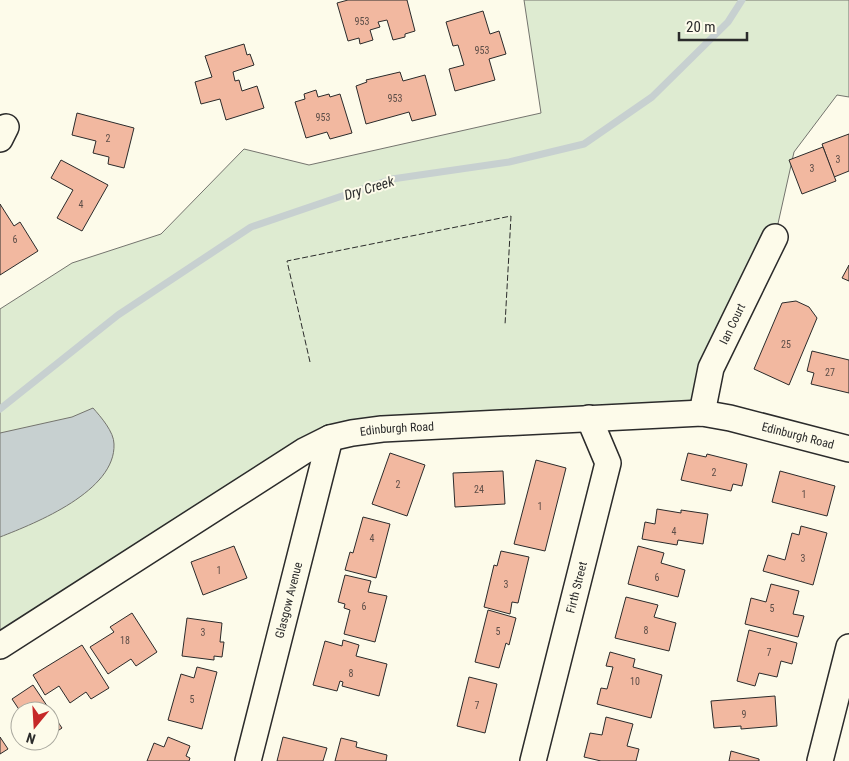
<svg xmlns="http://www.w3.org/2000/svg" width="849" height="761" font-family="'Roboto Condensed',sans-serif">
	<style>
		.green { fill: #deebd1; stroke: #74746e }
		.water { fill: #c7d0d0; stroke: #74746e }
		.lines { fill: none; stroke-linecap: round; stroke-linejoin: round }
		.stream { stroke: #c7d0d0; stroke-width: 7 }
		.building { fill: #f2b8a0; stroke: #2b2b2b }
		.minor-casing { stroke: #2b2b2b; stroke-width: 28 }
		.minor { stroke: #fdfbea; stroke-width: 25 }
		.fence { stroke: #2b2b2b; stroke-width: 1; stroke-dasharray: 6 2.5; stroke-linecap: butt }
		.labels { text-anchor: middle; stroke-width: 4; stroke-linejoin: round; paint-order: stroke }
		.number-label { font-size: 10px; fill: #5d4e48 }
		.street-label { font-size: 12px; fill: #2b2b2b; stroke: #fdfbea }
		.water-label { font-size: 14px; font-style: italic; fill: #2b2b2b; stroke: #fdfbea }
	</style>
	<rect width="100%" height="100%" fill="#fdfbea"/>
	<polygon class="green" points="524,0 849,0 849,97 837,95 794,152 775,237 702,413 352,433 0,646 0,309 72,263 161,234 244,149 309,165 541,113"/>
	<path class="water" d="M93,408c8,9 21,24 21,36 2,47 -78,79 -114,93v-104l72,-16z"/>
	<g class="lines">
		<polyline class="stream" points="0,409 118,315 251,227 392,179 509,162 584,144 652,97 728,22 742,0"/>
	</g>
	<g class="building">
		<polygon points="348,0 407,0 415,31 405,34 405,37 393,40 387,20 378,22 380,27 370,30 373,40 360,44 359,38 348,41 337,3"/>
		<polygon points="483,11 490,34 499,31 506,54 489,59 495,80 455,91 449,69 464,65 458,45 453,46 446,22"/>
		<polygon points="244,44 247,55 250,54 254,65 233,72 235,81 239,80 242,91 257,86 264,108 226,120 220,99 201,104 195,82 212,77 205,56"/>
		<polygon points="400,72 403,81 425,75 436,115 412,121 409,112 366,124 356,86 367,82 366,80"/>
		<polygon points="316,90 318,97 329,94 330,97 340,94 352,133 330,139 327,132 306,138 295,102 305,99 304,94"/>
		<polygon points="77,113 134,128 124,168 108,164 109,157 93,153 96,141 72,135"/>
		<polygon points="849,134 849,171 834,177 822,144"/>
		<polygon points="823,147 836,181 802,194 789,160"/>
		<polygon points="61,160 108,185 82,231 57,218 73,190 51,178"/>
		<polygon points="0,204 14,226 20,222 38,251 0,275"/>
		<polygon points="849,265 849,281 842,278"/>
		<polygon points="796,301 809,307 817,318 789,385 754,369 782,303"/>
		<polygon points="812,351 849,360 849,393 811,384 814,373 807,371"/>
		<polygon points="390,453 425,465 407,516 372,504"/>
		<polygon points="688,453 706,457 707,454 747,464 742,486 733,484 731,491 681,480"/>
		<polygon points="536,460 566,468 545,551 514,544"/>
		<polygon points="503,471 505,504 455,507 453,473"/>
		<polygon points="780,471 835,486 827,516 772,502"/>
		<polygon points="657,509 681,513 681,510 708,514 703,544 678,540 677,545 642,539 645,522 655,524"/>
		<polygon points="363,517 390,524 376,578 345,570 350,552 353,553"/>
		<polygon points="801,526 827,533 813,585 763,571 768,555 785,560 792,533 799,535"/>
		<polygon points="234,546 247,578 203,595 191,562"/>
		<polygon points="638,546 664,553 661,563 685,570 678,597 628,584"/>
		<polygon points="501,551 529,557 518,603 512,602 510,614 484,607 494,565 497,566"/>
		<polygon points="345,575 371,581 368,592 387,596 375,642 344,634 350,610 344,608 345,604 338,602"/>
		<polygon points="771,584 799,591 793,614 804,616 798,637 745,624 751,598 766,602"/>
		<polygon points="626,597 658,605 654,617 676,623 669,651 615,638"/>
		<polygon points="488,610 516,618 509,645 506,643 499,668 475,662"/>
		<polygon points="132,613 157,652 136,666 131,659 108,674 90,647 114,632 110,627"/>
		<polygon points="187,618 222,623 220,642 224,642 222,657 214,656 214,660 182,656"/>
		<polygon points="749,630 797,643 792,664 781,661 777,677 759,673 755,686 737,681"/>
		<polygon points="343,640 359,645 356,656 387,664 379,696 342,686 343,682 340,681 337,691 313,685 325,641 342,646"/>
		<polygon points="82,645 109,688 91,699 86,692 70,703 59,686 45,695 33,675"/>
		<polygon points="610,652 635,659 633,667 662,675 651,718 597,704 601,688 607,689 613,667 606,666"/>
		<polygon points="197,667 217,672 202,729 168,720 181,674 194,678"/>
		<polygon points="469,677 497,684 485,733 457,726"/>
		<polygon points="33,685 62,728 50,736 50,711 20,711 12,699"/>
		<polygon points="775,696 777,726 741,729 741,726 714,728 711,701"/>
		<polygon points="20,715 20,727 16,721 19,720 17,717"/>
		<polygon points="606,717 633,724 627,746 639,749 636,761 601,761 584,757 590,733 602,735"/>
		<polygon points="0,737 8,749 0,754"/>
		<polygon points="168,737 190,746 186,756 190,758 189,761 147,761 154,743 164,747"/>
		<polygon points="283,737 327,748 323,761 277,761"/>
		<polygon points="341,738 357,742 356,747 387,755 386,761 335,761"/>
		<polygon points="30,741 43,741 34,747"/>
		<polygon points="731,751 759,759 759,761 729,761"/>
	</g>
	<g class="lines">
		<defs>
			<g id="minor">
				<polyline points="0,139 6,127"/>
				<path id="s1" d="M702,413l9,-45 64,-131"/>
				<path id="s2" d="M0,646l304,-195 26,-13 22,-5 30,-4 320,-16 28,5 119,31"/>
				<path id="s3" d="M248,761l82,-323"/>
				<path id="s4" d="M533,761l75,-298 -19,-45"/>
				<polyline points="820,761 849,647"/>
			</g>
		</defs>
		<use href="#minor" class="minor-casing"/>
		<use href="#minor" class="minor"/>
		<polyline class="fence" points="310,362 287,261 511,216 505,325"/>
	</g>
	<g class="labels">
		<g class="number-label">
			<text x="362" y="25">953</text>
			<text x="482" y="54">953</text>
			<text x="395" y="102">953</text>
			<text x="323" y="121">953</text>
			<text x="108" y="142">2</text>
			<text x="838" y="163">3</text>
			<text x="812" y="172">3</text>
			<text x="81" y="208">4</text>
			<text x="15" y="243">6</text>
			<text x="786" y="348">25</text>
			<text x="830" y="376">27</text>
			<text x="714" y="476">2</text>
			<text x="398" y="488">2</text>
			<text x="479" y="493">24</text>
			<text x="804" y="498">1</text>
			<text x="540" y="510">1</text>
			<text x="674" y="535">4</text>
			<text x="372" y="542">4</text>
			<text x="803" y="562">3</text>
			<text x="219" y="574">1</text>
			<text x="657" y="581">6</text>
			<text x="506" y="588">3</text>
			<text x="364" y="610">6</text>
			<text x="772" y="612">5</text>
			<text x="646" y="634">8</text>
			<text x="498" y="635">5</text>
			<text x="203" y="636">3</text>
			<text x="125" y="644">18</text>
			<text x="769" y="656">7</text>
			<text x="351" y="677">8</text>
			<text x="635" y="685">10</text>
			<text x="192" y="703">5</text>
			<text x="477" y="709">7</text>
			<text x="744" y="718">9</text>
		</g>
		<g class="street-label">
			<text dy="4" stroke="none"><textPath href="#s1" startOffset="95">Ian Court</textPath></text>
			<text dy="4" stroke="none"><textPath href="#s2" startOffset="458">Edinburgh Road</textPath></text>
			<text dy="4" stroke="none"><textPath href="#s2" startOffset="862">Edinburgh Road</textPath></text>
			<text dy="4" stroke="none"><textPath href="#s4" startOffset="179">Firth Street</textPath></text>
			<text dy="4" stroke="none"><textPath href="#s3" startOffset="166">Glasgow Avenue</textPath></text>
		</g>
		<g class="water-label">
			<text transform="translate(369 188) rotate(-17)" y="5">Dry Creek</text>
		</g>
	</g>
	<g transform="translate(35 726) rotate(198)"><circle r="24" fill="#fdfbea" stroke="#a9a89e"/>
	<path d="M0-4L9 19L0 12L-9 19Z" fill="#c62828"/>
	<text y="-8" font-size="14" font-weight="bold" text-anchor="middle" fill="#2b2b2b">N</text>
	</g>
	<path d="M679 32v8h68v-8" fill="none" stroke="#2b2b2b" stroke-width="2.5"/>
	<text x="686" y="32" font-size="15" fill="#2b2b2b" stroke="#fdfbea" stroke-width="4" paint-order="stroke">20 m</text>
</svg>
